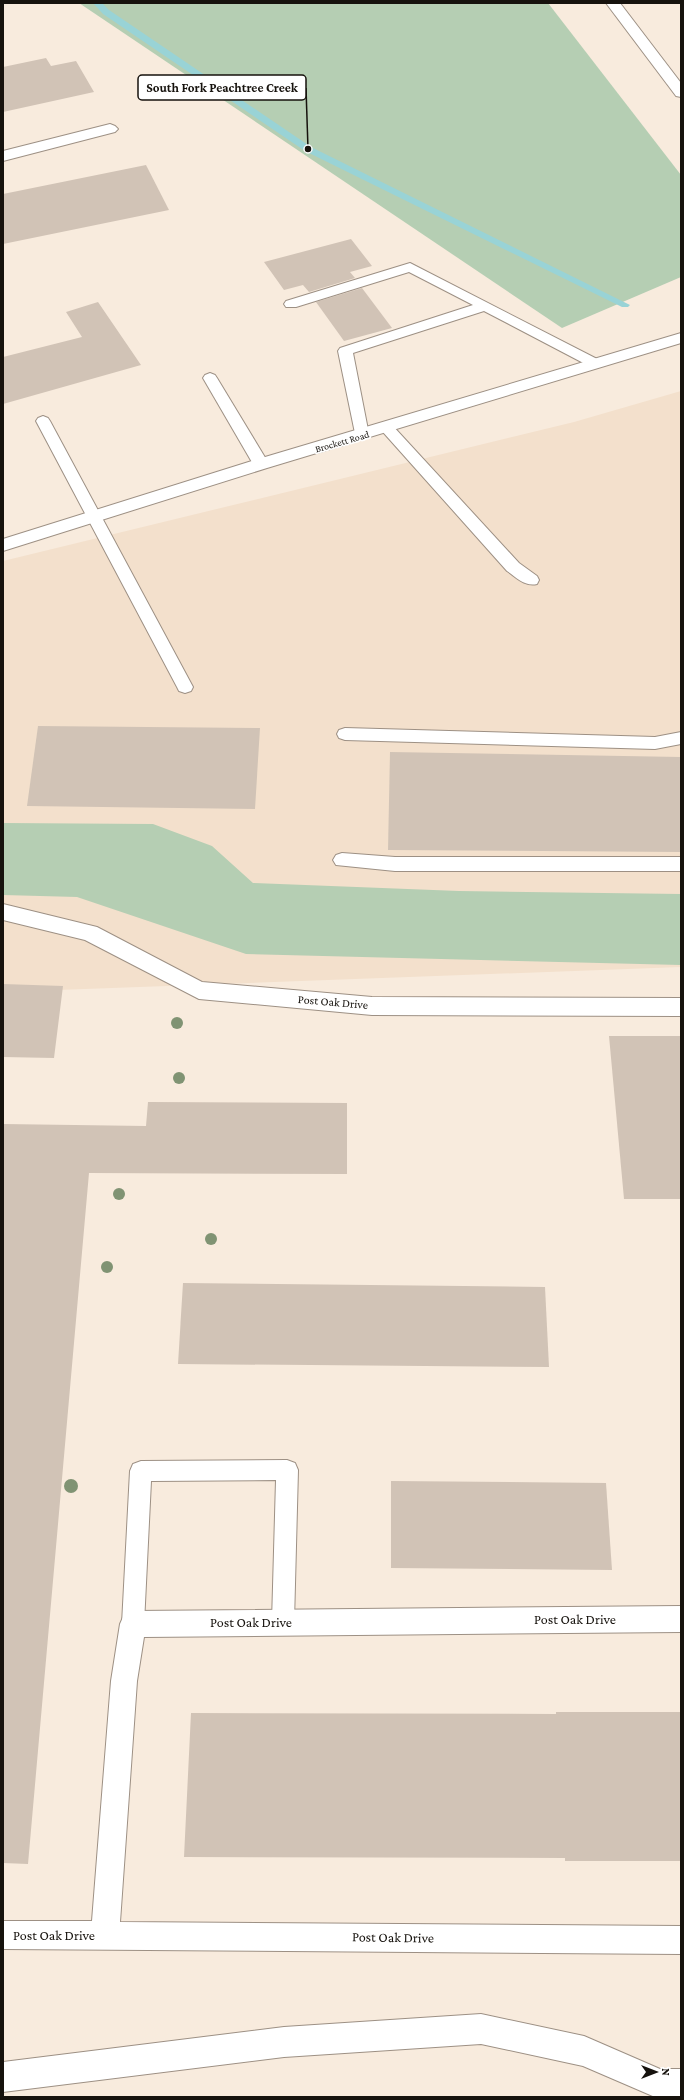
<svg xmlns="http://www.w3.org/2000/svg" width="684" height="2100" font-family="'Crimson Pro',serif">
	<style>
		.built { fill: #f3e0cc }
		.green { fill: #b5ceb3 }
		.lines { fill: none; stroke-linecap: round; stroke-linejoin: round }
		.stream { fill: #99d3d6; fill-rule: evenodd }
		.building { fill: #d1c3b6 }
		.service-casing { stroke: #9d9084; stroke-width: 2 }
		.minor-casing { stroke: #9d9084; stroke-width: 2 }
		.tertiary-casing { stroke: #9d9084; stroke-width: 2 }
		.motorway-casing { stroke: #9d9084; stroke-width: 2 }
		.service { fill: #fff; fill-rule: evenodd }
		.minor { fill: #fff; fill-rule: evenodd }
		.tertiary { fill: #fff; fill-rule: evenodd }
		.motorway { fill: #fff; fill-rule: evenodd }
		.tree { fill: #809373 }
		.labels { text-anchor: middle; stroke-width: 3.5; stroke-linejoin: round; paint-order: stroke }
		.far-street-label { font-size: 10px; fill: #16120d; stroke: #fff }
		.street-label { font-size: 12px; fill: #16120d; stroke: #fff }
		.near-street-label { font-size: 14px; fill: #16120d; stroke: #fff }
		.leader { fill: none; stroke: #16120d; stroke-width: 1.5 }
		.callout-dot { fill: #16120d; stroke: #fff; stroke-width: 1.5 }
		.callout { fill: #fff; stroke: #16120d; stroke-width: 1.5 }
		.callout-label { font-size: 13px; text-anchor: middle; font-weight: bold; fill: #16120d }
	</style>
	<rect width="100%" height="100%" fill="#f8ebdd"/>
	<polygon class="built" points="681,391 681,967 3,992 3,561 574,422"/>
	<g class="green">
		<polygon points="79,3 548,3 681,175 681,277 562,328"/>
		<polygon points="3,823 153,824 212,846 253,883 459,891 681,894 681,965 246,954 77,897 3,895"/>
	</g>
	<g class="lines">
		<polygon class="stream" points="93,3 102,3 109,10 311,147 630,305 628,307 622,307 305,151 103,14"/>
	</g>
	<g class="building">
		<polygon points="46,58 51,66 76,61 94,92 3,112 3,67"/>
		<polygon points="146,165 169,210 3,244 3,194"/>
		<polygon points="351,239 372,266 350,272 355,278 309,292 303,285 284,290 264,262"/>
		<polygon points="362,288 392,328 344,341 316,302"/>
		<polygon points="98,302 141,365 3,404 3,357 82,337 66,312"/>
		<polygon points="38,726 260,728 255,809 27,806"/>
		<polygon points="390,752 681,757 681,852 388,850"/>
		<polygon points="3,984 63,986 54,1058 3,1057"/>
		<polygon points="609,1036 681,1036 681,1199 624,1199"/>
		<polygon points="148,1102 347,1103 347,1174 89,1173 28,1864 3,1863 3,1124 146,1126"/>
		<polygon points="183,1283 545,1287 549,1367 178,1364"/>
		<polygon points="391,1481 606,1483 612,1570 391,1568"/>
		<polygon points="556,1712 681,1712 681,1861 565,1861 565,1858 184,1857 191,1713 556,1714"/>
	</g>
	<g class="lines">
		<defs>
			<g id="service">
				<polygon points="410,263 601,361 603,364 601,367 591,367 484,311 353,353 369,435 366,438 356,438 338,351 340,348 473,305 409,272 296,307 286,307 284,304 286,301"/>
				<polygon points="210,373 215,375 217,378 269,464 266,468 256,468 253,464 203,378 205,375"/>
				<polygon points="43,416 48,418 50,421 193,687 191,691 185,693 179,691 177,687 36,421 38,418"/>
				<path d="M387,423l5,2 127,138 18,13 2,4 -2,4c-12,3 -21,-7 -30,-13l-125,-140 -2,-3 2,-3z"/>
				<polygon points="345,728 655,737 681,732 681,744 655,749 345,740 339,738 337,734 339,730"/>
				<polygon points="342,853 395,857 681,857 681,871 395,871 336,865 333,860 336,855"/>
				<polygon points="287,1460 295,1463 298,1470 294,1622 291,1630 283,1633 275,1630 272,1622 276,1480 151,1481 144,1624 141,1632 133,1635 125,1632 122,1624 130,1471 133,1464 141,1461"/>
			</g>
			<g id="minor">
				<polygon points="110,124 115,126 118,129 115,132 3,161 3,151"/>
				<polygon points="3,904 97,927 202,982 372,997 681,998 681,1016 372,1015 199,999 85,940 3,920"/>
				<polygon points="681,1606 681,1632 144,1637 137,1681 120,1922 681,1926 681,1954 3,1949 3,1921 92,1921 111,1681 120,1624 124,1615 133,1611"/>
				<polygon points="481,2014 584,2036 660,2069 681,2069 681,2097 655,2097 583,2066 481,2044 284,2057 3,2092 3,2062 284,2027"/>
			</g>
			<polygon id="tertiary" points="681,333 681,343 267,468 3,551 3,539 255,460"/>
			<polygon id="motorway" points="606,3 620,3 681,83 681,97 676,96"/>
		</defs>
		<use href="#service" class="service-casing"/>
		<use href="#minor" class="minor-casing"/>
		<use href="#tertiary" class="tertiary-casing"/>
		<use href="#motorway" class="motorway-casing"/>
		<use href="#service" class="service"/>
		<use href="#minor" class="minor"/>
		<use href="#tertiary" class="tertiary"/>
		<use href="#motorway" class="motorway"/>
	</g>
	<g class="tree">
		<circle cx="177" cy="1023" r="6"/>
		<circle cx="179" cy="1078" r="6"/>
		<circle cx="119" cy="1194" r="6"/>
		<circle cx="211" cy="1239" r="6"/>
		<circle cx="107" cy="1267" r="6"/>
		<circle cx="71" cy="1486" r="7"/>
	</g>
	<g class="labels">
		<g class="far-street-label">
			<text transform="translate(342 441) rotate(-16)" y="4">Brockett Road</text>
		</g>
		<g class="street-label">
			<text transform="translate(333 1002) rotate(5)" y="4">Post Oak Drive</text>
		</g>
		<g class="near-street-label">
			<text x="575" y="1624">Post Oak Drive</text>
			<text x="251" y="1627">Post Oak Drive</text>
			<text x="54" y="1940">Post Oak Drive</text>
			<text transform="translate(393 1937) rotate(1)" y="5">Post Oak Drive</text>
		</g>
	</g>
	<path class="leader" d="M308 149L306 88"/>
	<circle class="callout-dot" cx="308" cy="149" r="4"/>
	<rect class="callout" x="138" y="75" width="168" height="25" rx="4"/>
	<g class="callout-label">
		<text x="222" y="92">South Fork Peachtree Creek</text>
	</g>
	<rect width="684" height="2100" fill="none" stroke="#16120d" stroke-width="8"/>
	<g transform="translate(656 2072) rotate(90)" stroke="#ffffff" stroke-width="3" paint-order="stroke">
	<path d="M0-3L7 15L0 10L-7 15Z" fill="#16120d"/>
	<text y="-6" font-size="11" font-weight="bold" text-anchor="middle" fill="#16120d">N</text>
	</g>
</svg>
